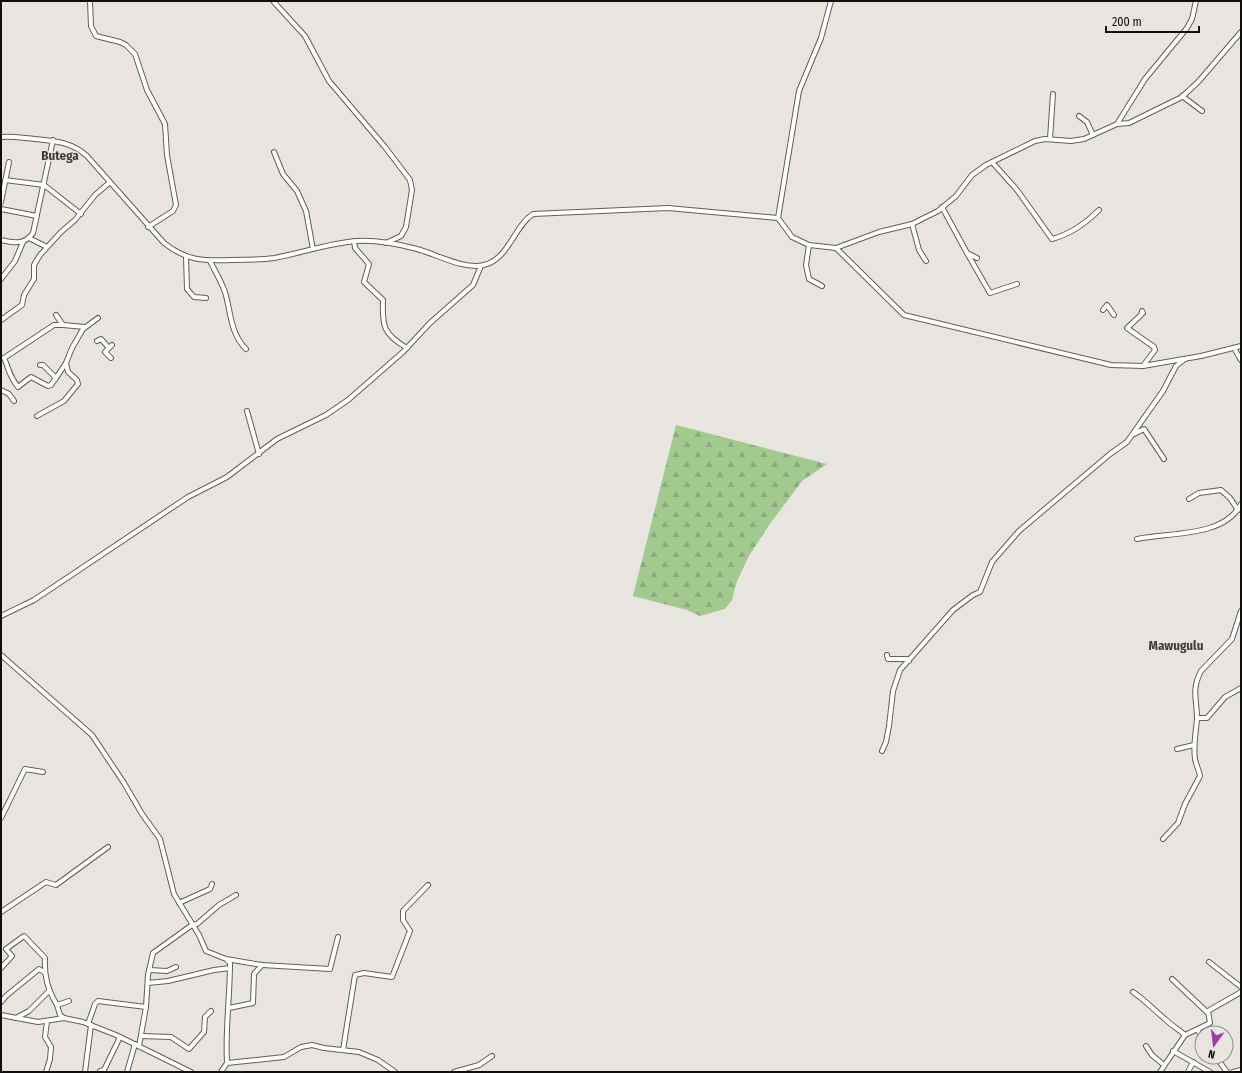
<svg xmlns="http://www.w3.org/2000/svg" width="1242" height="1073" font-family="'Fira Sans Condensed',sans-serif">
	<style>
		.forest { fill: url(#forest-firs) }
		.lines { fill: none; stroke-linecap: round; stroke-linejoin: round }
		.minor-casing { stroke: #615e59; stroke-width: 6 }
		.minor { stroke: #fff; stroke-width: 4 }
		.labels { text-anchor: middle; stroke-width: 3; stroke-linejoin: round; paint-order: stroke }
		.quarter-label { font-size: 13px; font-weight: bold; fill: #413e3a; stroke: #e8e4df }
	</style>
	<defs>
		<pattern id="forest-firs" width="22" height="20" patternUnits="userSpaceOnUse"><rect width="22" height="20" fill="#a2ca8f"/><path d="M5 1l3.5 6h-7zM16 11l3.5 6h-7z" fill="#8aac7a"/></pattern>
	</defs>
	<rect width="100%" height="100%" fill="#e8e4df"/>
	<polygon class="forest" points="676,425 827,464 802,481 767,528 749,556 737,581 732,600 725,609 700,616 687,610 633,596"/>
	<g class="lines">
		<defs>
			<g id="minor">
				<polyline points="90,1 91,26 96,36 120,42 126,45 135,54 147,90 165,124 167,155 176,205 173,211 148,227"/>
				<polyline points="273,1 305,36 329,81 385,147 410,180 412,190 406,227 401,236 386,243"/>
				<polyline points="1182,96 1202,111"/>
				<polyline points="1079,116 1087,122 1093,135"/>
				<polyline points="1117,124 1145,79 1187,28 1192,19 1196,1"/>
				<path d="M1,137c12,-1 22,1 34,2 20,2 37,3 52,17l77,87c23,18 39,18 68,17 14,0 28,0 42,-2 28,-5 55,-15 83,-17 20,-1 41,3 60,8 19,5 47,21 67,16 25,-6 30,-39 49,-51l135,-6 110,10 14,19 17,8 27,3 68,67 207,50 32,1 58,-10 40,-10"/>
				<polyline points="1050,139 1053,94"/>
				<polyline points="274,152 283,174 297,191 306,211 313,249"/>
				<path d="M992,162l25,28 35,49c19,-5 33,-15 47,-29"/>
				<polyline points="5,180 44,185 81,214"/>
				<polyline points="1,202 9,162"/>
				<polyline points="942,207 967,253 977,258"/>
				<polyline points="1,209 37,216"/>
				<polyline points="778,218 799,91 821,38 831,1"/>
				<polyline points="912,224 919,250 926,261"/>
				<polyline points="29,238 47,247"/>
				<path d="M1,240c12,3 24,5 32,-7l20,-93"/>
				<path d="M354,241l1,7 14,16 -5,18 19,18c-1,26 0,34 24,48"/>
				<polyline points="809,245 806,265 809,279 822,286"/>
				<polyline points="836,248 879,232 912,224 938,211 956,196 972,175 986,165 1035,141 1045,139 1071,141 1084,139 1117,124 1129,123 1182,97 1199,81 1241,32"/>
				<polyline points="967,253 990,293 1017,284"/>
				<polyline points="186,257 187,289 194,297 206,298"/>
				<path d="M210,261c5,10 11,20 15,31 6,20 5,41 21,57"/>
				<polyline points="1,279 15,261 23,242"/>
				<polyline points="1103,310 1107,305 1114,315"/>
				<polyline points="1143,313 1142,311 1141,315 1127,328 1154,347 1155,350 1143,366"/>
				<polyline points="56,315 63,325 85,327"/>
				<polyline points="1,320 22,305 24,295 34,279 34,265 40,255 61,232 75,220 95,195 109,183"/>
				<polyline points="97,341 101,339 109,348"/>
				<polyline points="1234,348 1241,360"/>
				<polyline points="111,358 105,352 112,345"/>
				<polyline points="40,365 43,365 56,378 66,363"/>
				<path d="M56,378l-5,7 -3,1 -17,-9 -13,10c-10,-13 -8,-16 -14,-29l50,-33h9"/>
				<polyline points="1,390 9,394 14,401"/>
				<polyline points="247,411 259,454"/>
				<polyline points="37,416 64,401 78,384 77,380 68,372 66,363 72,348 83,329 98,318"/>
				<polyline points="1134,434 1144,429 1164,459"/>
				<polyline points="1189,499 1199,493 1221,490 1230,498 1238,510"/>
				<path d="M1137,539c31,-7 87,-1 104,-35"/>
				<polyline points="1,616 34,600 188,497 227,477 277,439 326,415 348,400 403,352 430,323 473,285 481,266"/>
				<polyline points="1,655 92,735 124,783 142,814 160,839 174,894 199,935 206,951 226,959 262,965 330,969 338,937"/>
				<polyline points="887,655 888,659 907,659 909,661"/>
				<polyline points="1197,718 1207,718 1225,697 1241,688"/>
				<polyline points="1177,749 1194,745"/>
				<polyline points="882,751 886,742 889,726 893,691 900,670 953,610 973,595 980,592 992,562 1019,531 1110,454 1127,442 1163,391 1176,366 1185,359"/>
				<polyline points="1,818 25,769 43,772"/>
				<path d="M1163,839l15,-16 7,-19 15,-28c-1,-6 -4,-11 -5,-17 -2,-14 1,-27 2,-40 0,-21 -6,-28 4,-48l31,-32 9,-28"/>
				<polyline points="179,903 210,889 212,884"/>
				<polyline points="1,912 46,882 56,885 108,847"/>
				<path d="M227,960l3,3c0,34 -5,67 -3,100"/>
				<polyline points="1209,962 1241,987"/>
				<path d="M1,968l11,-12 -6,-7 18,-13 21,22c-1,19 3,32 12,47"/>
				<polyline points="149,970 167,971 176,967"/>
				<polyline points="1172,979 1208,1013"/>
				<polyline points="148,983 168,981 214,970 230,968"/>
				<path d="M1133,992c12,8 21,18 32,27 6,6 13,10 20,16"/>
				<polyline points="1,1002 6,996 39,969 44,972"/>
				<polyline points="229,1008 253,1003 254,974 262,965"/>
				<polyline points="1,1015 38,1022 64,1018 83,1022 116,1035 191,1072"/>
				<polyline points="16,1018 29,1011 49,991"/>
				<polyline points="64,1018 60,1015 57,1005 69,1001"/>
				<polyline points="88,1024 95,1004 98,1001 146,1007"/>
				<polyline points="1198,1030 1202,1038"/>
				<polyline points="141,1036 171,1037 189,1049 204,1032 205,1017 211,1011"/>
				<polyline points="139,1046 146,1007 148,975 153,953 192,925 197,924 219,905 236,895"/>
				<polyline points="1146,1046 1152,1055 1164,1065"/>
				<polyline points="343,1050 355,975 364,973 392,977 410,931 403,920 403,911 428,885"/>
				<polyline points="1173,1051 1210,1072"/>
				<polyline points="1216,1057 1227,1072"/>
				<polyline points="100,1071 104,1070 120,1037"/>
				<polyline points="46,1072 50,1059 51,1047 45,1037 47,1021"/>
				<polyline points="85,1072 91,1025"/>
				<polyline points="127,1072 135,1044"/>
				<polyline points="221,1072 227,1063 284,1057 301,1047 312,1045 324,1048 359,1052 378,1060 395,1072"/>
				<polyline points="454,1072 479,1065 492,1056"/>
				<polyline points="1160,1072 1185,1035 1210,1023 1208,1011 1241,992"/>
				<polyline points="1188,1072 1193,1062"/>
				<polyline points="1233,1072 1241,1070"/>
			</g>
		</defs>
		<use href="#minor" class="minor-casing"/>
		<use href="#minor" class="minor"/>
	</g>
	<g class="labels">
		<g class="quarter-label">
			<text x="60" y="160">Butega</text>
			<text x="1176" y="650">Mawugulu</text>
		</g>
	</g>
	<rect width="1242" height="1073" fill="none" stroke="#0f0e0c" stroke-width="4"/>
	<g transform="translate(1214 1045) rotate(194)"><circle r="19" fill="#e8e4df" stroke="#918e8b"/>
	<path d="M0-3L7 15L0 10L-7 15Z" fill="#9c3ea8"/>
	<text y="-6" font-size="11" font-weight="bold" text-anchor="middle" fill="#0f0e0c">N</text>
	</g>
	<path d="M1106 26v6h93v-6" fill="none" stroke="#0f0e0c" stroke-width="2"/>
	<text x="1112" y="26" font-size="12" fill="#0f0e0c" stroke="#e8e4df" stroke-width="3" paint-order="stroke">200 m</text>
</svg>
